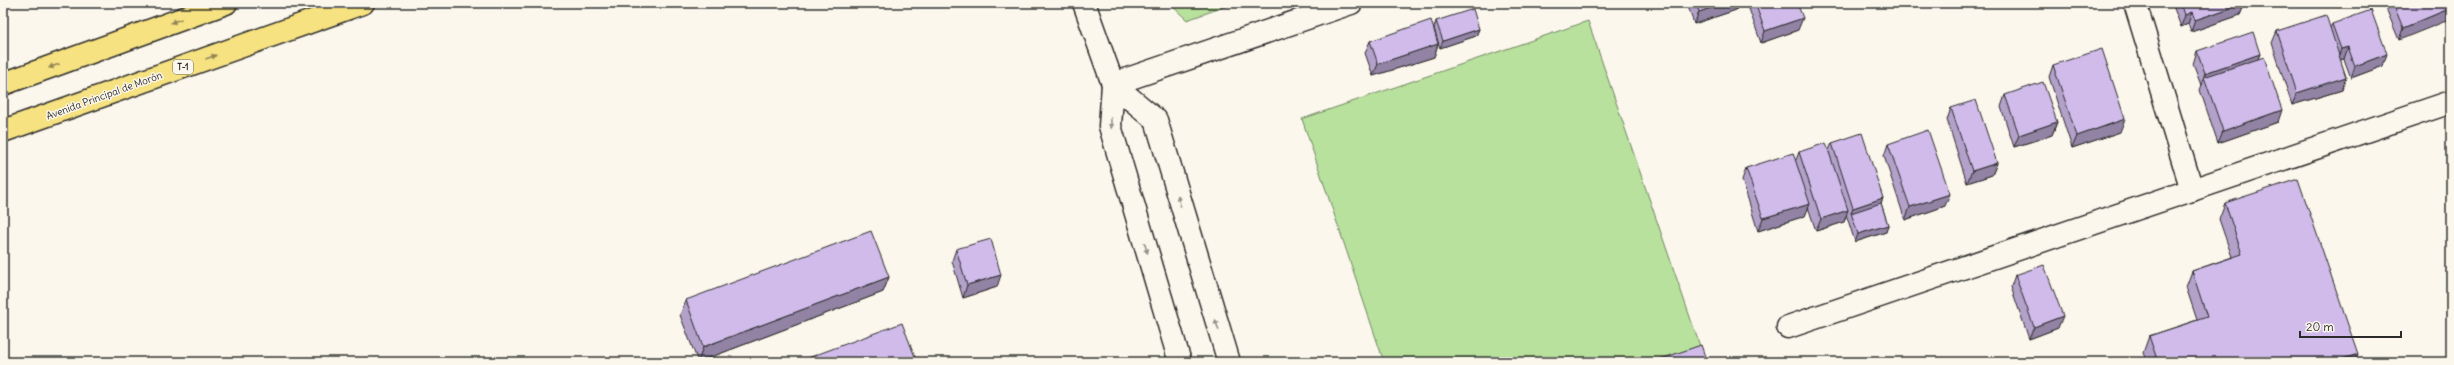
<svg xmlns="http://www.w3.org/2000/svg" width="2454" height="365" font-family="Delius,sans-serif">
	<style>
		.green { fill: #b8e19d; stroke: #728664 }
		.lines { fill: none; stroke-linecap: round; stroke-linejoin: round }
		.minor-casing { stroke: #2b2b2b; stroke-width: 25 }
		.primary-casing { stroke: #2b2b2b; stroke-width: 25 }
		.minor { stroke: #fbf7ec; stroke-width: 22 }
		.primary { stroke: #f7e281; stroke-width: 22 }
		.wall { fill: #b3a1ca; stroke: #2b2b2b }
		.shaded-wall { fill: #9283a4; stroke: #2b2b2b }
		.building { fill: #d0bbeb; stroke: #2b2b2b }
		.oneway { fill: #918656 }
		.oneway2 { fill: #93918c }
		.labels { text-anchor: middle; stroke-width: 3; stroke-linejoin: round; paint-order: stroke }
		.shield { fill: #fbf7ec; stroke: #696865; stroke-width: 1 }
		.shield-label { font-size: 9px; font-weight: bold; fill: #2b2b2b }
		.street-label { font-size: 10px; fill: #2b2b2b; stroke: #fbf7ec }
	</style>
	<rect width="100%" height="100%" fill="#fbf7ec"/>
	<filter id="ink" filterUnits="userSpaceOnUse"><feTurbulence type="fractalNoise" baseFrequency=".025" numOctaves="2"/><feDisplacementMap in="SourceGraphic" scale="8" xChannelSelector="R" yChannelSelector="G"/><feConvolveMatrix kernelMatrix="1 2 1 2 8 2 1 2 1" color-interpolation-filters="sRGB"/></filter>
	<g filter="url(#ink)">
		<g class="green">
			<polygon points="1169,3 1235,3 1187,20"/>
			<polygon points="1588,21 1701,349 1661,362 1384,362 1302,119"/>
		</g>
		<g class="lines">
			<defs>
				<g id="minor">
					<polyline points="1084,3 1113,84 1110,126 1180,362"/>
					<polyline points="2135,3 2192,190"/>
					<polyline points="1113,84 1156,120 1229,362"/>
					<polyline points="1113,84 1351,3"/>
					<polyline points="1788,327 2451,102"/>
				</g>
				<g id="primary">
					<polyline points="3,84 226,3"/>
					<polyline points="3,131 363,3"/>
				</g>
			</defs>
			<use href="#minor" class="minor-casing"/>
			<use href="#primary" class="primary-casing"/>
			<use href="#minor" class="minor"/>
			<use href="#primary" class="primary"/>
		</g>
		<g class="wall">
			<polygon points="1687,3 1738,3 1736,10 1694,24"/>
			<polygon points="1747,3 1797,3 1798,30 1761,43"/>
			<polygon points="2172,3 2245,3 2240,15 2191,32 2188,24 2181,27"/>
			<polygon points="2386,3 2451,3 2399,40 2385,6"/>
			<polygon points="1436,21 1479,29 1476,36 1440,48 1434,28"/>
			<polygon points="2332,24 2383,66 2351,78 2344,59 2340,60 2346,77 2342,90 2292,105 2272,43 2277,31 2330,28"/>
			<polygon points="1370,41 1438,44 1434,57 1373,76 1365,53"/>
			<polygon points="2197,51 2260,54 2258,59 2278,122 2218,143 2200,90 2202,85 2201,85 2193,64"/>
			<polygon points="2053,65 2120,132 2072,148 2049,77"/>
			<polygon points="2005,95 2057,122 2052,135 2014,147 2001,107"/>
			<polygon points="1951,108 1997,163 1992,175 1967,183 1947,120"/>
			<polygon points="1832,143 1883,198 1881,203 1888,225 1886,232 1855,242 1846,214 1844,222 1816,231 1808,207 1805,216 1758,231 1742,180 1746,168 1796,160 1799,152 1829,150"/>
			<polygon points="1888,144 1945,206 1905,220 1884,156"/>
			<polygon points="2225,203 2355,362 2147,362 2143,353 2149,336 2197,320 2186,287 2192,271 2232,257 2219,219"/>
			<polygon points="956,249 997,287 963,298 952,261"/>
			<polygon points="2015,275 2058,328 2029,339 2011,287"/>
			<polygon points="889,277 883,292 698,362 680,315 686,300"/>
		</g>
		<g class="shaded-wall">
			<polygon points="1725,3 1738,3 1736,10 1694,24 1699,12"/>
			<polygon points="1824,3 1832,3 1823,6"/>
			<polygon points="2245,3 2240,15 2191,32 2195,20"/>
			<polygon points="2451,8 2451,19 2399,40 2403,28"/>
			<polygon points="2192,12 2188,24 2181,27 2185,15"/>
			<polygon points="1803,18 1798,30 1761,43 1765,31"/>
			<polygon points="1479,29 1476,36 1440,48 1443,41"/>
			<polygon points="1438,44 1434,57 1373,76 1378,64"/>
			<polygon points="2348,47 2344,59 2337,61 2341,49"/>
			<polygon points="2260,54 2255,66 2204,77 2202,85 2201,85 2205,73"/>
			<polygon points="2387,54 2383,66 2351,78 2355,66"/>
			<polygon points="2346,77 2342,90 2292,105 2297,93"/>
			<polygon points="2282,110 2278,122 2218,143 2223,131"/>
			<polygon points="2125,119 2120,132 2072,148 2077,136"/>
			<polygon points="2057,122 2052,135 2014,147 2019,135"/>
			<polygon points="1997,163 1992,175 1967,183 1972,171"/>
			<polygon points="1950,194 1945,206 1905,220 1910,207"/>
			<polygon points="1883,198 1878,210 1851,213 1853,208"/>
			<polygon points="1810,204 1805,216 1758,231 1763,218"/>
			<polygon points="1848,210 1844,222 1816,231 1821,219"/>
			<polygon points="1888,225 1886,232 1855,242 1858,234"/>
			<polygon points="1001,275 997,287 963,298 967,285"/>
			<polygon points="889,277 883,292 698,362 703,347"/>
			<polygon points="2063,316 2058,328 2029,339 2034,327"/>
			<polygon points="2358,354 2355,362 2333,362"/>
		</g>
		<g class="building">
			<polygon points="1696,3 1725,3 1699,12"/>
			<polygon points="1755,3 1797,3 1803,18 1765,31"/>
			<polygon points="2181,3 2245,3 2195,20 2192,12 2185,15"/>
			<polygon points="2393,3 2451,3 2451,8 2403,28"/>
			<polygon points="1473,9 1479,29 1443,41 1436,21"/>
			<polygon points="2371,10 2387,54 2355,66 2348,47 2341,49 2332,24"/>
			<polygon points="2326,15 2346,77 2297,93 2277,31"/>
			<polygon points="1431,20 1438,44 1378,64 1370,41"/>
			<polygon points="2253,32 2260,54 2205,73 2197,51"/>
			<polygon points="2102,49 2125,119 2077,136 2053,65"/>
			<polygon points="2264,57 2282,110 2223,131 2204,77"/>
			<polygon points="2043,82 2057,122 2019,135 2005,95"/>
			<polygon points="1976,100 1997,163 1972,171 1951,108"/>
			<polygon points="1928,130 1950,194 1910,207 1888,144"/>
			<polygon points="1862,133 1883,198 1853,208 1832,143"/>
			<polygon points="1826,143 1848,210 1821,219 1799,152"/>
			<polygon points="1793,153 1810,204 1763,218 1746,168"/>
			<polygon points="2298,179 2358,354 2333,362 2158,362 2149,336 2207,317 2192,271 2242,254 2225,203"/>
			<polygon points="1881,203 1888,225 1858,234 1851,213"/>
			<polygon points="871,231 889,277 703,347 686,300"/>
			<polygon points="991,239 1001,275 967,285 956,249"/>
			<polygon points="2044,265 2063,316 2034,327 2015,275"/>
			<polygon points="902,323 917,362 797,362"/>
			<polygon points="1701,345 1707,362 1652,362"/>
		</g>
		<defs><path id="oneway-solid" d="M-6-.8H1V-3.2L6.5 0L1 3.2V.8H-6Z"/></defs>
		<g class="oneway">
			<use href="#oneway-solid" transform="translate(176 21) rotate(160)"/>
			<use href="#oneway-solid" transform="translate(211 57) rotate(-20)"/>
			<use href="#oneway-solid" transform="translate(54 66) rotate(160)"/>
		</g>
		<g class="oneway2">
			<use href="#oneway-solid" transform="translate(1111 123) rotate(88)"/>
			<use href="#oneway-solid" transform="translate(1179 201) rotate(-106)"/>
			<use href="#oneway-solid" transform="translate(1146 248) rotate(73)"/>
			<use href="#oneway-solid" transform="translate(1217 325) rotate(-108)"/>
		</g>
	</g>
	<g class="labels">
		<rect class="shield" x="173" y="60" width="20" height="14" rx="3"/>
		<g class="shield-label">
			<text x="183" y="70">T-1</text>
		</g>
		<g class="street-label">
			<text transform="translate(104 95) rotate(-20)" y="4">Avenida Principal de Morón</text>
		</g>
	</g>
	<rect width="2454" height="365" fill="none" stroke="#fbf7ec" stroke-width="16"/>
	<rect x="8" y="8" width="2438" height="349" fill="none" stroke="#2b2b2b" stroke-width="1.5" filter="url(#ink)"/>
	<path d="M2300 331v6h101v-6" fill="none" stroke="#2b2b2b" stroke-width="2"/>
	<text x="2306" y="331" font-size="12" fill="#2b2b2b" stroke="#fbf7ec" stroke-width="3" paint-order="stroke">20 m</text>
</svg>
